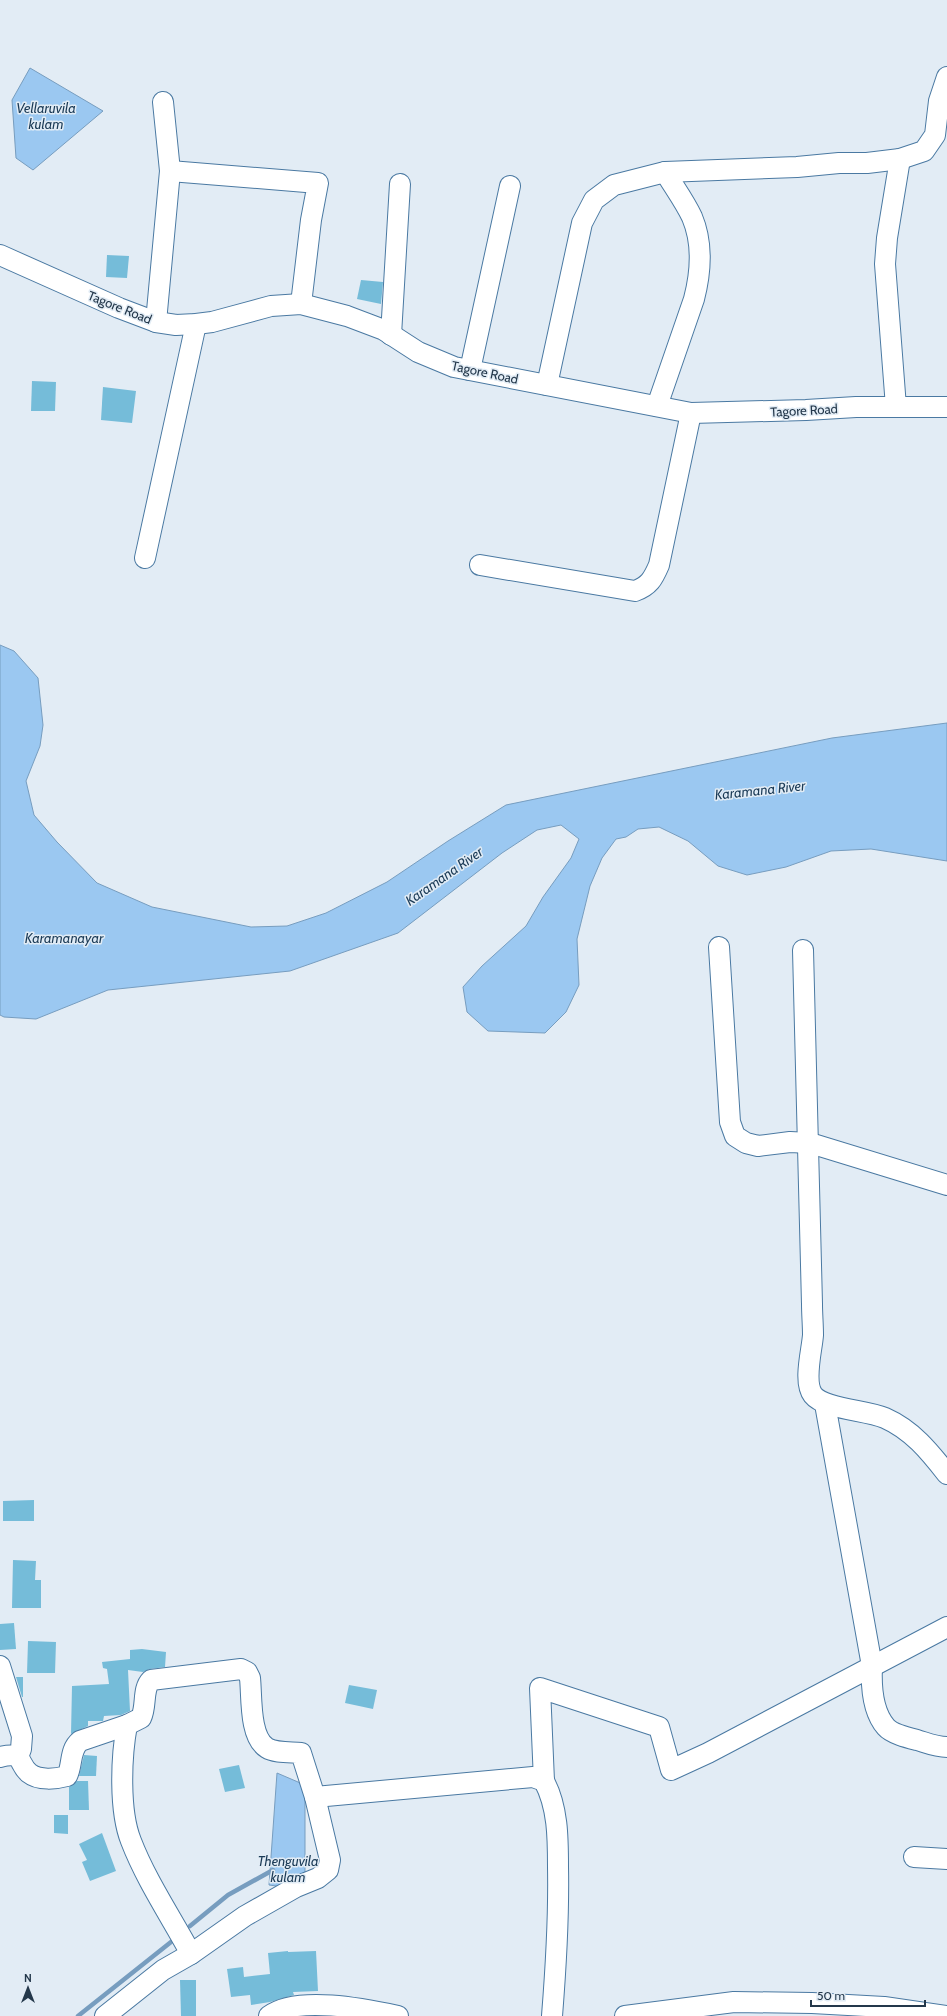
<svg xmlns="http://www.w3.org/2000/svg" width="947" height="2016" font-family="Cabin,sans-serif">
	<style>
		.water { fill: #9bc8f1; stroke: #779dbf }
		.lines { fill: none; stroke-linecap: round; stroke-linejoin: round }
		.stream { stroke: #779dbf; stroke-width: 4.5 }
		.building { fill: #75bcd9 }
		.minor-casing { stroke: #4a79a2; stroke-width: 22 }
		.minor { stroke: #fff; stroke-width: 20 }
		.labels { text-anchor: middle; stroke-width: 3; stroke-linejoin: round; paint-order: stroke }
		.street-label { font-size: 13px; fill: #24384b; stroke: #e2ecf5 }
		.water-label { font-size: 14px; font-style: italic; fill: #1a3a56; stroke: #e2ecf5 }
	</style>
	<rect width="100%" height="100%" fill="#e2ecf5"/>
	<g class="water">
		<polygon points="30,68 103,111 33,170 16,158 12,100"/>
		<polygon points="0,645 14,651 38,678 43,725 40,746 26,781 34,815 57,842 97,883 152,907 251,927 287,926 326,913 387,882 448,841 506,805 832,738 947,723 947,861 871,849 831,851 786,867 747,875 718,866 688,841 659,827 638,829 626,837 616,839 602,858 590,886 577,939 579,985 566,1012 545,1033 488,1031 467,1012 463,987 482,966 526,926 543,897 571,858 579,839 561,825 537,830 502,853 398,933 290,971 108,990 36,1019 4,1017 0,1015"/>
		<polygon points="277,1773 305,1785 305,1890 269,1885"/>
	</g>
	<g class="lines">
		<g class="stream">
			<polyline points="190,1926 228,1895 273,1870"/>
			<polyline points="78,2016 171,1942"/>
		</g>
	</g>
	<g class="building">
		<polygon points="107,255 129,256 127,278 106,277"/>
		<polygon points="361,280 383,282 381,304 357,299"/>
		<polygon points="32,381 56,382 55,411 31,411"/>
		<polygon points="103,387 136,391 132,423 101,420"/>
		<polygon points="34,1500 34,1521 3,1521 3,1501"/>
		<polygon points="13,1560 36,1561 35,1580 41,1580 41,1608 12,1608"/>
		<polygon points="14,1623 16,1649 0,1650 0,1624"/>
		<polygon points="28,1641 56,1642 55,1673 27,1673"/>
		<polygon points="142,1649 166,1652 165,1667 150,1669 143,1672 128,1670 130,1711 121,1715 104,1716 103,1721 88,1721 88,1726 71,1734 72,1686 109,1684 107,1669 103,1668 102,1662 130,1659 130,1650"/>
		<polygon points="16,1677 23,1677 23,1697 22,1697"/>
		<polygon points="349,1685 377,1690 373,1709 345,1703"/>
		<polygon points="84,1755 97,1756 96,1776 79,1776"/>
		<polygon points="239,1765 245,1788 225,1792 219,1769"/>
		<polygon points="77,1781 88,1781 89,1810 69,1810 69,1787"/>
		<polygon points="54,1815 68,1815 68,1834 54,1833"/>
		<polygon points="102,1833 116,1871 90,1881 82,1862 87,1860 79,1844"/>
		<polygon points="288,1951 288,1952 316,1951 318,1991 293,1992 294,1995 270,2002 251,2005 250,1995 231,1997 227,1969 243,1967 244,1977 270,1974 268,1953"/>
		<polygon points="180,1980 196,1980 196,2016 181,2016"/>
	</g>
	<g class="lines">
		<defs>
			<g id="minor">
				<polyline points="170,171 318,183 311,220 301,304"/>
				<polyline points="0,255 119,308 156,322 176,325 196,324 212,322 271,306 301,304 347,316 384,330 418,352 454,367 691,413 806,410 856,407 947,407"/>
				<polyline points="156,322 170,171 163,102"/>
				<polyline points="391,335 400,184"/>
				<polyline points="470,370 510,186"/>
				<polyline points="547,385 582,223 594,200 614,185 665,172 797,167 839,163 867,163 900,159 924,151 935,135 939,101 947,77"/>
				<path d="M657,406l37,-107c7,-27 9,-56 -2,-82 -7,-15 -18,-30 -27,-45"/>
				<polyline points="896,407 885,264 887,238 900,159"/>
				<polyline points="145,558 196,324"/>
				<path d="M480,565l155,26c14,-5 18,-12 24,-26l32,-152"/>
				<polyline points="719,947 730,1122 735,1136 746,1143 758,1146 790,1142 810,1143 947,1185"/>
				<path d="M803,950c4,118 7,236 9,354 0,10 1,21 1,31 -1,15 -10,47 0,60 11,14 53,15 72,23 27,12 44,33 62,56"/>
				<path d="M825,1404l47,262c-1,20 0,45 14,61 6,7 23,11 31,13 10,3 19,7 30,7"/>
				<polyline points="0,1666 22,1736 21,1749 18,1757"/>
				<path d="M127,1725c-6,32 -8,86 4,116 15,39 40,76 60,113"/>
				<path d="M0,1757c25,-6 17,6 29,16 10,8 27,6 38,3 6,-11 2,-26 13,-35l47,-16 14,-7c6,-12 1,-29 10,-38l90,-11 6,3 3,6c2,18 -1,59 17,70 8,5 24,4 34,5l14,44 218,-20 11,4c14,26 14,57 14,86 1,50 -2,99 -6,149"/>
				<polyline points="544,1781 540,1688 659,1727 671,1770 708,1753 947,1627"/>
				<polyline points="914,1857 947,1859"/>
				<polyline points="105,2016 163,1970 191,1954 245,1916 296,1887 318,1878 328,1870 330,1860 315,1797"/>
				<path d="M269,2016c28,-21 96,-7 129,0"/>
				<polyline points="625,2016 734,2002 812,2003 884,2007 947,2016"/>
			</g>
		</defs>
		<use href="#minor" class="minor-casing"/>
		<use href="#minor" class="minor"/>
	</g>
	<g class="labels">
		<g class="street-label">
			<text transform="translate(120 307) rotate(22)" y="5">Tagore Road</text>
			<text transform="translate(485 372) rotate(12)" y="5">Tagore Road</text>
			<text transform="translate(804 410) rotate(-3)" y="5">Tagore Road</text>
		</g>
		<g class="water-label">
			<text x="46" y="113">Vellaruvila<tspan x="46" dy="16">kulam</tspan></text>
			<text transform="translate(760 790) rotate(-6)" y="5">Karamana River</text>
			<text transform="translate(444 876) rotate(-35)" y="5">Karamana River</text>
			<text x="64" y="943">Karamanayar</text>
			<text x="288" y="1866">Thenguvila<tspan x="288" dy="16">kulam</tspan></text>
		</g>
	</g>
	<g transform="translate(28 1988)" stroke="#e2ecf5" stroke-width="3" paint-order="stroke">
	<path d="M0-3L7 15L0 10L-7 15Z" fill="#24384b"/>
	<text y="-6" font-size="11" font-weight="bold" text-anchor="middle" fill="#24384b">N</text>
	</g>
	<path d="M811 2000v6h114v-6" fill="none" stroke="#24384b" stroke-width="2"/>
	<text x="817" y="2000" font-size="12" fill="#24384b" stroke="#e2ecf5" stroke-width="3" paint-order="stroke">50 m</text>
</svg>
